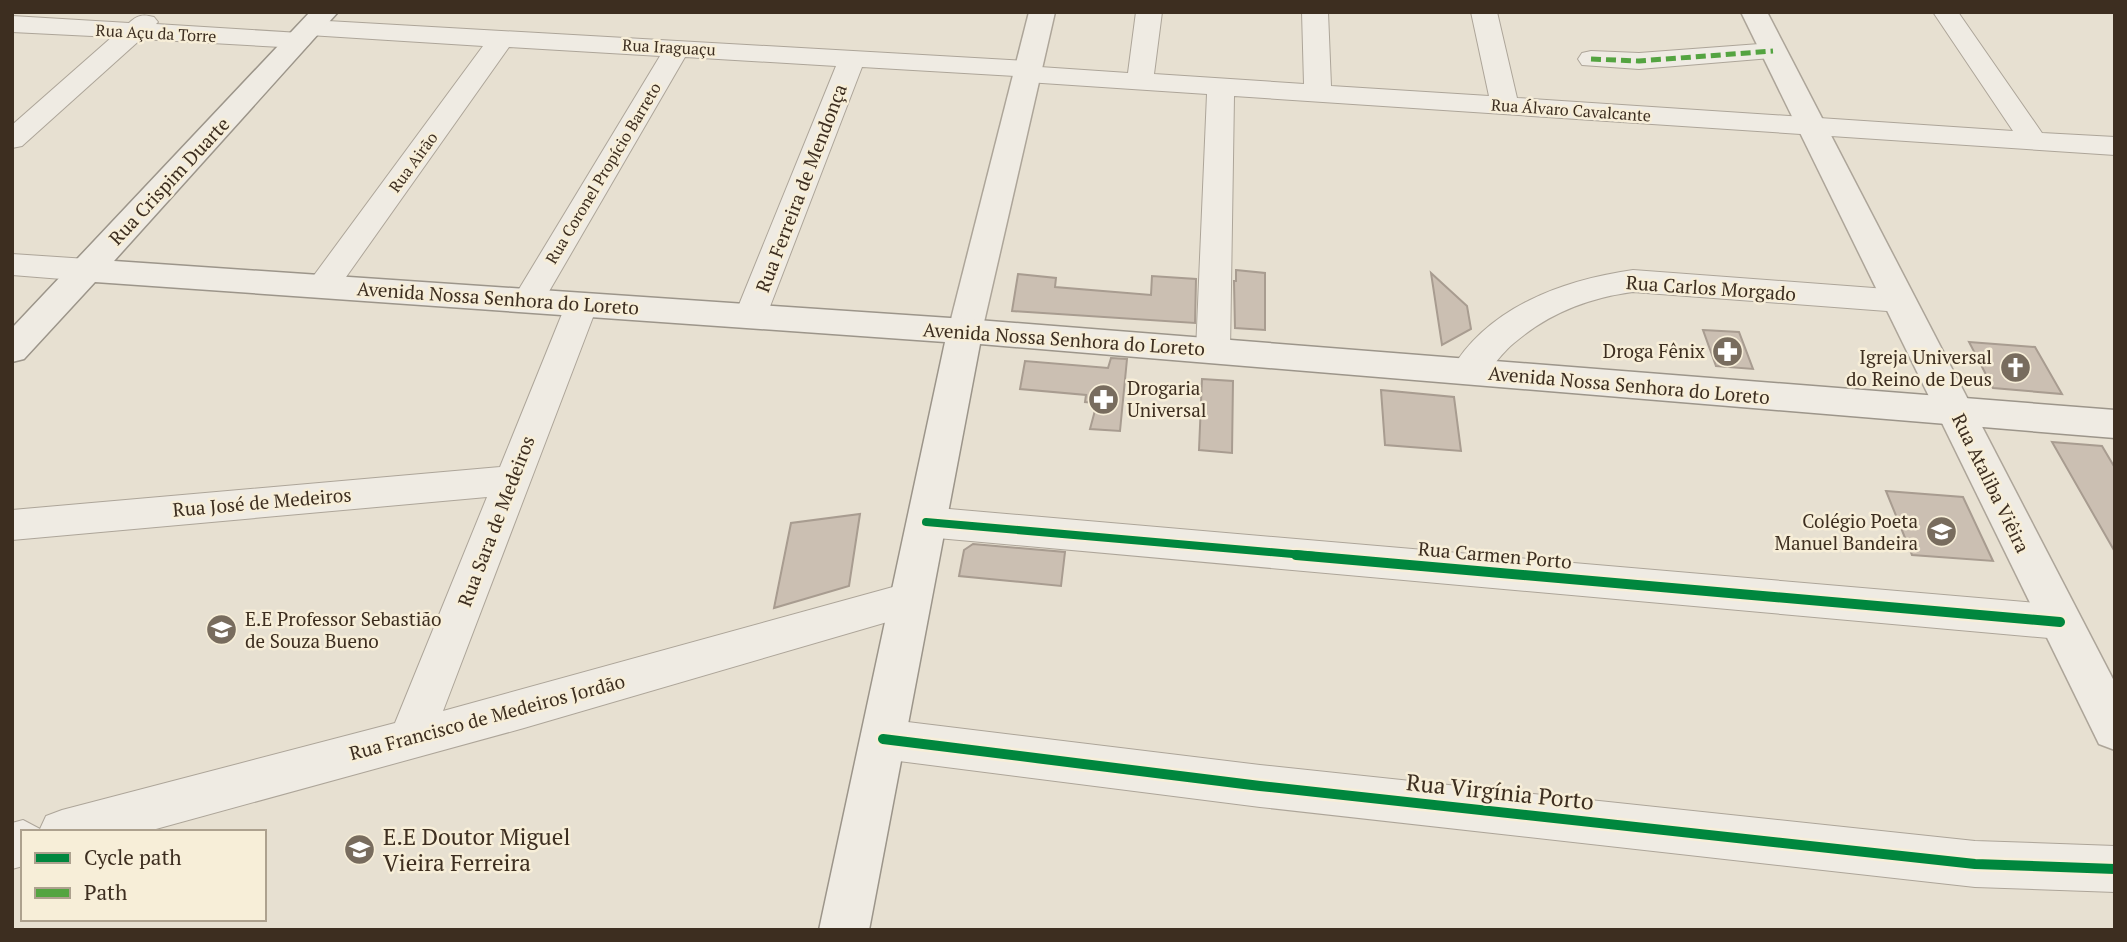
<svg xmlns="http://www.w3.org/2000/svg" width="2127" height="942" font-family="'PT Serif',serif">
	<style>
		.building { fill: #cbbfb2; stroke: #a89c90; stroke-width: 2 }
		.lines { fill: none; stroke-linecap: round; stroke-linejoin: round }
		.minor-casing { stroke: #ada599; stroke-width: 2 }
		.tertiary-casing { stroke: #ada599; stroke-width: 3 }
		.secondary-casing { stroke: #9c958a; stroke-width: 3 }
		.minor { fill: #efebe3; fill-rule: evenodd }
		.tertiary { fill: #efebe3; fill-rule: evenodd }
		.secondary { fill: #efebe3; fill-rule: evenodd }
		.quiet { stroke: #54a441; stroke-width: 5; stroke-dasharray: 10 5; stroke-linecap: butt }
		.cycleway-far1-casing { stroke: #f7eed8; stroke-width: 12 }
		.cycleway-casing { stroke: #f7eed8; stroke-width: 15 }
		.cycleway-far1 { stroke: #00873e; stroke-width: 8 }
		.cycleway { stroke: #00873e; stroke-width: 10 }
		.labels { text-anchor: middle; stroke-width: 5; stroke-linejoin: round; paint-order: stroke }
		.far-street-label { font-size: 16px; fill: #3d2e20; stroke: #f7eed8 }
		.street-label { font-size: 19px; fill: #3d2e20; stroke: #f7eed8 }
		.poi-label { font-size: 19px; fill: #3d2e20; stroke: #f7eed8; text-anchor: end }
		.near-street-label { font-size: 23px; fill: #3d2e20; stroke: #f7eed8 }
		.near-poi-label { font-size: 23px; fill: #3d2e20; stroke: #f7eed8; text-anchor: start }
	</style>
	<rect width="100%" height="100%" fill="#e7e0d1"/>
	<g class="building">
		<polygon points="1236,270 1265,273 1265,330 1235,328 1234,281 1236,281"/>
		<polygon points="1431,273 1467,306 1471,329 1442,345"/>
		<polygon points="1018,274 1056,278 1055,287 1151,295 1152,276 1196,279 1195,323 1012,311"/>
		<polygon points="1703,330 1739,332 1753,369 1716,366"/>
		<polygon points="1969,342 2035,347 2062,394 1993,388"/>
		<polygon points="1111,358 1127,359 1120,431 1090,429 1097,403 1085,402 1086,395 1020,389 1025,361 1108,368"/>
		<polygon points="1202,379 1233,381 1232,453 1199,450"/>
		<polygon points="1381,390 1454,397 1461,451 1385,445"/>
		<polygon points="2052,442 2102,446 2115,468 2115,552"/>
		<polygon points="1886,491 1963,497 1993,561 1912,555"/>
		<polygon points="860,514 849,586 774,608 791,523"/>
		<polygon points="973,544 1065,552 1061,586 959,576 964,550"/>
	</g>
	<g class="lines">
		<defs>
			<g id="minor">
				<path d="M1136,12h26l-8,62 150,10 -2,-72h26l3,74 158,10 -18,-84h26l20,86 496,33 -80,-119h25l84,121 73,4v18l-881,-59 -4,255 -5,8 -12,4 -12,-4 -5,-8 11,-257 -180,-12 -12,-6 -153,-9 -96,250 -4,8 -12,3 -12,-3 -4,-8 102,-251 -151,-9 -145,250 -11,3 -11,-3 -5,-8 147,-243 -151,-9 -175,247 -11,3 -11,-3 -5,-8 5,-8 171,-232 -174,-11 3,5 -4,5 -9,3 -158,-9 -119,107 -10,2v-23l100,-88 -100,-5v-16l117,7c8,-8 14,-9 25,-6l4,5 -2,2 144,9 -3,-5 4,-5 9,-3 718,41 12,6 88,6z"/>
				<polygon points="1773,43 1782,45 1786,51 1782,57 1639,69 1582,65 1578,59 1582,53 1591,51 1639,53"/>
				<polygon points="12,254 87,259 98,263 103,270 98,277 87,281 12,275"/>
				<path d="M1633,270l267,20 11,3 5,8 -5,8 -11,3 -267,-20c-45,6 -84,21 -119,51 -20,16 -31,46 -59,38l-5,-9c37,-65 113,-92 183,-102z"/>
				<polygon points="582,293 593,296 598,304 443,711 911,582 925,587 931,599 925,611 524,728 145,832 23,832 23,866 12,869 12,823 23,820 40,829 46,816 62,810 395,723 487,497 12,540 12,510 500,467 566,304 571,296"/>
				<polygon points="926,507 2060,605 2074,610 2080,622 2074,634 2060,639 926,537 913,533 907,522 913,511"/>
				<polygon points="883,719 1260,765 1975,841 2115,846 2115,892 1975,887 1260,807 883,759 868,753 861,739 868,725"/>
			</g>
			<g id="tertiary">
				<polygon points="1029,12 1055,12 982,331 977,340 965,343 953,340 948,331"/>
				<polygon points="1741,12 1767,12 2115,683 2115,750 2099,744"/>
			</g>
			<polygon id="secondary" points="310,12 338,12 114,261 965,319 2115,410 2115,438 980,344 869,930 819,930 945,342 95,282 24,359 12,362 12,328"/>
		</defs>
		<use href="#minor" class="minor-casing"/>
		<use href="#tertiary" class="tertiary-casing"/>
		<use href="#secondary" class="secondary-casing"/>
		<use href="#minor" class="minor"/>
		<use href="#tertiary" class="tertiary"/>
		<use href="#secondary" class="secondary"/>
		<polyline class="quiet" points="1591,59 1639,61 1773,51"/>
		<defs>
			<polyline id="cycleway-far1" points="926,522 1315,556"/>
			<g id="cycleway">
				<polyline points="1296,555 2060,622"/>
				<polyline points="883,739 1260,786 1975,864 2115,869"/>
			</g>
		</defs>
		<use href="#cycleway-far1" class="cycleway-far1-casing"/>
		<use href="#cycleway" class="cycleway-casing"/>
		<use href="#cycleway-far1" class="cycleway-far1"/>
		<use href="#cycleway" class="cycleway"/>
	</g>
	<defs>
		<symbol id="pharmacy-disc" viewBox="-11 -11 22 22"><circle r="9.5" fill="#786c5e" stroke="#f7eed8"/><path d="M-2-6h4v4h4v4h-4v4h-4v-4h-4v-4h4Z" fill="#fff"/></symbol>
		<symbol id="church-disc" viewBox="-11 -11 22 22"><circle r="9.5" fill="#786c5e" stroke="#f7eed8"/><path d="M-1.2-6h2.4v3.5h3.3v2.4h-3.3V6h-2.4V-.1h-3.3v-2.4h3.3Z" fill="#fff"/></symbol>
		<symbol id="school-disc" viewBox="-11 -11 22 22"><circle r="9.5" fill="#786c5e" stroke="#f7eed8"/><path d="M0-5L7-2L0 1L-7-2ZM-4 1L0 2.5L4 1V4Q0 6-4 4Z" fill="#fff"/></symbol>
	</defs>
	<g fill-rule="evenodd">
		<use href="#pharmacy-disc" x="1710" y="334" width="35" height="35"/>
		<use href="#church-disc" x="1998" y="350" width="35" height="35"/>
		<use href="#pharmacy-disc" x="1086" y="382" width="35" height="35"/>
		<use href="#school-disc" x="1924" y="514" width="35" height="35"/>
		<use href="#school-disc" x="204" y="612" width="35" height="35"/>
		<use href="#school-disc" x="342" y="832" width="35" height="35"/>
	</g>
	<g class="labels">
		<g class="far-street-label">
			<text transform="translate(156 33) rotate(3)" y="6">Rua Açu da Torre</text>
			<text transform="translate(669 47) rotate(3)" y="6">Rua Iraguaçu</text>
			<text transform="translate(1571 110) rotate(4)" y="6">Rua Álvaro Cavalcante</text>
			<text transform="translate(413 162) rotate(-54)" y="6">Rua Airão</text>
			<text transform="translate(603 173) rotate(-59)" y="6">Rua Coronel Propício Barreto</text>
		</g>
		<g class="street-label">
			<text transform="translate(169 181) rotate(-47)" y="7">Rua Crispim Duarte</text>
			<text transform="translate(801 188) rotate(-69)" y="7">Rua Ferreira de Mendonça</text>
			<text transform="translate(1711 288) rotate(4)" y="7">Rua Carlos Morgado</text>
			<text transform="translate(498 298) rotate(4)" y="7">Avenida Nossa Senhora do Loreto</text>
			<text transform="translate(1064 339) rotate(4)" y="7">Avenida Nossa Senhora do Loreto</text>
			<text transform="translate(1629 385) rotate(5)" y="7">Avenida Nossa Senhora do Loreto</text>
			<text transform="translate(1991 483) rotate(64)" y="7">Rua Ataliba Viêira</text>
			<text transform="translate(262 502) rotate(-5)" y="7">Rua José de Medeiros</text>
			<text transform="translate(496 521) rotate(-69)" y="7">Rua Sara de Medeiros</text>
			<text transform="translate(1495 555) rotate(5)" y="7">Rua Carmen Porto</text>
			<text transform="translate(487 717) rotate(-15)" y="7">Rua Francisco de Medeiros Jordão</text>
		</g>
		<g class="poi-label">
			<text x="1705" y="358">Droga Fênix</text>
			<text x="1992" y="364">Igreja Universal<tspan x="1992" dy="22">do Reino de Deus</tspan></text>
			<text x="1127" y="395" text-anchor="start">Drogaria<tspan x="1127" dy="22">Universal</tspan></text>
			<text x="1918" y="528">Colégio Poeta<tspan x="1918" dy="22">Manuel Bandeira</tspan></text>
			<text x="245" y="626" text-anchor="start">E.E Professor Sebastião<tspan x="245" dy="22">de Souza Bueno</tspan></text>
		</g>
		<g class="near-street-label">
			<text transform="translate(1500 792) rotate(6)" y="8">Rua Virgínia Porto</text>
		</g>
		<g class="near-poi-label">
			<text x="383" y="845">E.E Doutor Miguel<tspan x="383" dy="26">Vieira Ferreira</tspan></text>
		</g>
	</g>
	<rect width="2127" height="942" fill="none" stroke="#3d2e20" stroke-width="28"/>
	<rect x="21" y="830" width="245" height="91" fill="#f7eed8" stroke="#ada18e" stroke-width="2"/>
	<rect x="35" y="853" width="35" height="10" fill="#00873e" stroke="#ada18e" stroke-width="2"/>
	<text x="84" y="865" font-size="21" fill="#3d2e20">Cycle path</text>
	<rect x="35" y="888" width="35" height="10" fill="#54a441" stroke="#ada18e" stroke-width="2"/>
	<text x="84" y="900" font-size="21" fill="#3d2e20">Path</text>
</svg>
